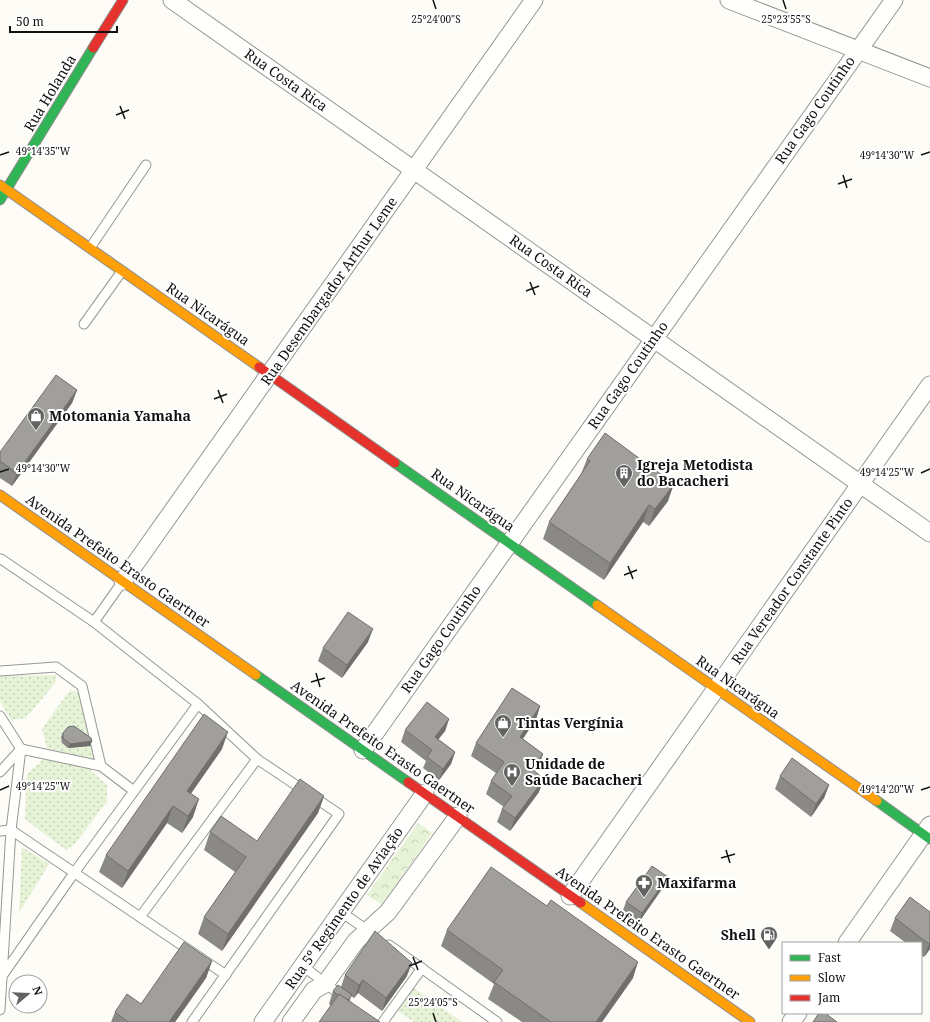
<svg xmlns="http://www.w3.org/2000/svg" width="930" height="1022" font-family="'Noto Serif',serif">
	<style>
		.grass { fill: url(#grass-dots) }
		.park { fill: url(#park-crowns) }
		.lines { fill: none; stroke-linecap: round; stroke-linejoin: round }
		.lane-casing { stroke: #979795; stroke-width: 11 }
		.street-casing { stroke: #979795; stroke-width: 19 }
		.fast-casing { stroke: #8e8d8b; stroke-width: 11 }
		.slow-casing { stroke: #8e8d8b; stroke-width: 11 }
		.jam-casing { stroke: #8e8d8b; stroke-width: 11 }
		.lane { stroke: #fffffe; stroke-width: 9 }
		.street { stroke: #fffffe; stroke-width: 17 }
		.fast { stroke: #30b455; stroke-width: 9 }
		.slow { stroke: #ff9f0a; stroke-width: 9 }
		.jam { stroke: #e5322d; stroke-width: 9 }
		.wall { fill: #8a8986 }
		.shaded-wall { fill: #716f6d }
		.building { fill: #a19f9c; stroke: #716f6d }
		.ticks { fill: none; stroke: #111; stroke-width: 1.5 }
		.labels { text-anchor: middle; stroke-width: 4; stroke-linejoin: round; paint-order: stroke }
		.street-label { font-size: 14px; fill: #111; stroke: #fff }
		.poi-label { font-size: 14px; font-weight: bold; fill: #111; stroke: #fff; text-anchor: start }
		.ticks-label { font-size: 10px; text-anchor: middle; fill: #111; stroke: #fff; stroke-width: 4; stroke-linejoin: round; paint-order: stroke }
	</style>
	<defs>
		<pattern id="grass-dots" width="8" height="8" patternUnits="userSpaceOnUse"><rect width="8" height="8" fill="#e7f3d7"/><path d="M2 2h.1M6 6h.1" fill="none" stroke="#c5cfb8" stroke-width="1.8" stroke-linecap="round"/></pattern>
		<pattern id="park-crowns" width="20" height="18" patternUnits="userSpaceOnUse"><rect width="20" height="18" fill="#e7f3d7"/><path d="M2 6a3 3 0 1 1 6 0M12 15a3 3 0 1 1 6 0" fill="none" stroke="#c5cfb8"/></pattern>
	</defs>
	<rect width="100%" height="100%" fill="#fdfcf7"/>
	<g class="grass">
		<polygon points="56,675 56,682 26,718 11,720 0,701 0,676"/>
		<polygon points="70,690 78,692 97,757 94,761 47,748 42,729"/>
		<polygon points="44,759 88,768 107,785 107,801 74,845 66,850 25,819 27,774"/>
		<polygon points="22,847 49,864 19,913"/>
		<polygon points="414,988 462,1022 463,1022 414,1022 398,1011"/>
	</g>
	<polygon class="park" points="418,823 432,833 382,905 367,895"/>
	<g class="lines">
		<defs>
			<g id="lane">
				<polyline points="90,248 146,165"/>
				<polyline points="84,324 122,271"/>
				<polyline points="1,559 94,622"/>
				<polyline points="123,581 94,622 198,704 257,759 339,814 192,1022"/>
				<polyline points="0,671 56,667 82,686 101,766"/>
				<polyline points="0,716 21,749 11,830 0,1010"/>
				<polyline points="0,772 21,749 101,766 134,791"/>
				<polyline points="0,831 11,830 226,975"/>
				<polyline points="341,912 370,932"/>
				<polyline points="140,917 257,759"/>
				<polyline points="389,945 497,1022"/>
				<polyline points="303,966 343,997"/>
				<polyline points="0,979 74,873 198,704"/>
				<polyline points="383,1022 422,968"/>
			</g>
			<g id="street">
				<polyline points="172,0 930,533"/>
				<polyline points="729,0 930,78"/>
				<polyline points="123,581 534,0"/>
				<polyline points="363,750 894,0"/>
				<polyline points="570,896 930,385"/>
				<polyline points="847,943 930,825"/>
				<polyline points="263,1022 425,793"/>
				<polyline points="291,1022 314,990 325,984 356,941 388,912 458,816"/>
				<polyline points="791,1022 798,1013"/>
			</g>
			<g id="fast">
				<polyline points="0,200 93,48"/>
				<polyline points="395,463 597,605"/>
				<polyline points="256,675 408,782"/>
				<polyline points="877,801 930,839"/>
			</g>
			<g id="slow">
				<polyline points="0,185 259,367"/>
				<polyline points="0,495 256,675"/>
				<polyline points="597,605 877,801"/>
				<polyline points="581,903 750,1022"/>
			</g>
			<g id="jam">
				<polyline points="93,48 123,0"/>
				<polyline points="259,367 395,463"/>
				<polyline points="408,782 581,903"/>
			</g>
		</defs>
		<use href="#lane" class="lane-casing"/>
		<use href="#street" class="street-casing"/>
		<use href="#fast" class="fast-casing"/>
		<use href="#slow" class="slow-casing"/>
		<use href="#jam" class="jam-casing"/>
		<use href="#lane" class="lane"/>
		<use href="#street" class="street"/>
		<use href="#fast" class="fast"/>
		<use href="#slow" class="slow"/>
		<use href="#jam" class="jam"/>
	</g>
	<g class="wall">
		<polygon points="77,390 72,403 12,486 0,478 0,452"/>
		<polygon points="587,459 668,501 649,526 643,522 604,580 543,539 549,522 581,474"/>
		<polygon points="368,642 342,678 318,661 323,648"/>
		<polygon points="540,706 536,719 523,739 543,754 538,767 535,771 539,792 510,831 497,822 502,809 504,807 486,794 491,781 496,773 471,756 476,743"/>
		<polygon points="449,719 445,731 438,739 455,752 451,764 439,780 423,768 426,761 401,742 405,730"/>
		<polygon points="63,733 92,741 90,746 68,748 62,743 61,737"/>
		<polygon points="222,749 191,793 193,817 182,833 167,823 122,888 99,872 106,855"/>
		<polygon points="780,776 829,785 824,798 811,817 775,789"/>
		<polygon points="324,796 318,813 222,951 198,934 204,917 235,872 204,850 210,832 257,841"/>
		<polygon points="668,877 664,886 639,922 623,910 626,902"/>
		<polygon points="930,912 930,949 924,957 921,955 921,943 906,943 890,931 895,918"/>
		<polygon points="447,930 633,978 602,1022 522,1022 488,999 494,984 441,946"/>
		<polygon points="212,961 206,978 175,1022 111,1022 115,1012 141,1004"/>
		<polygon points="345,975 407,976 382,1011 358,993 354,998 351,996 350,1001 331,1006 329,1004 333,991 341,987"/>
	</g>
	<g class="shaded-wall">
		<polygon points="77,390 72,403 12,486 17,473"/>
		<polygon points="674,484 668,501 649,526 655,509"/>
		<polygon points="649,505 643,522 604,580 610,563"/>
		<polygon points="373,629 368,642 342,678 347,665"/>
		<polygon points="540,706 536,719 515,750 520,737"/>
		<polygon points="449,719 445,731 431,749 435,737"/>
		<polygon points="228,732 222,749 181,808 187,791"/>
		<polygon points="92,741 90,746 68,748 70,744"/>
		<polygon points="455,752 451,764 439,780 443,769"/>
		<polygon points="543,754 538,767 527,782 532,769"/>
		<polygon points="544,779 539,792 510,831 515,818"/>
		<polygon points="829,785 824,798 811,817 816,804"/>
		<polygon points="324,796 318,813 222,951 228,934"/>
		<polygon points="199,799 193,817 182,833 188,816"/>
		<polygon points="173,806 167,823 122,888 128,871"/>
		<polygon points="668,877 664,886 639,922 642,913"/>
		<polygon points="930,942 930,949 924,957 929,944"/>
		<polygon points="212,961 206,978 175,1022 169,1022"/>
		<polygon points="638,962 633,978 602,1022 596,1022"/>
		<polygon points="412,963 407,976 382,1011 386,998"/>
		<polygon points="363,980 358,993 354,998 359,985"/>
	</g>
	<g class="building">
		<polygon points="56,375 77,390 17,473 0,461 0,452"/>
		<polygon points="605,433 674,484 655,509 649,505 610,563 549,522 590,461 587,459"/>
		<polygon points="348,612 373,629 347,665 323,648"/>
		<polygon points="512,688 540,706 520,737 543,754 532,769 544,779 515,818 502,809 512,796 491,781 504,762 476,743"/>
		<polygon points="427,702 449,719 435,737 455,752 443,769 427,757 432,750 405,730"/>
		<polygon points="204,714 228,732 187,791 199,799 188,816 173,806 128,871 106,855"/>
		<polygon points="74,726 91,738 92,741 70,744 63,738 63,733 68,727"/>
		<polygon points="792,758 829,785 816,804 780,776"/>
		<polygon points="300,779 324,796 228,934 204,917 246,857 210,832 221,816 257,841"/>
		<polygon points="652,866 668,877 642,913 626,902"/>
		<polygon points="491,867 547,906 551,900 638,962 596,1022 551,1022 494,982 503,970 447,930"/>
		<polygon points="910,897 930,912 930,942 929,944 895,918"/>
		<polygon points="375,931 412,963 386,998 363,980 359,985 345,975"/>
		<polygon points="184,942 212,961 169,1022 128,1022 115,1012 127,994 141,1004"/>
		<polygon points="338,985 352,995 348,1000 339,994 338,995 333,991"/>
		<polygon points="339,994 380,1022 319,1022"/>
		<polygon points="819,1013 825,1013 837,1022 813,1022"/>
	</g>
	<path class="ticks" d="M433,0l3,9M783,0l3,9M120,106l5,13M116,115l13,-5M0,155l9,-3M921,155l9,-3M843,175l4,13M838,184l14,-5M530,282l5,13M526,291l13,-5M218,390l5,13M214,399l13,-5M0,472l9,-3M921,473l9,-4M628,566l5,13M624,575l13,-5M316,673l4,14M311,682l14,-4M0,790l9,-4M921,790l9,-3M726,850l4,13M721,858l14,-4M413,957l5,13M409,966l13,-5M433,1013l3,9"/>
	<defs>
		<symbol id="shop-pin" viewBox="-11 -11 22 30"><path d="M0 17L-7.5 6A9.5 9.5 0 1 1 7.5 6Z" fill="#646362" stroke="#fff"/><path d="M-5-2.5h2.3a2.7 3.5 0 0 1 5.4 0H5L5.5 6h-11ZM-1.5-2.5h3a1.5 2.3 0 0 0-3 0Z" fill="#fff"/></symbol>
		<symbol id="building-pin" viewBox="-11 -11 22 30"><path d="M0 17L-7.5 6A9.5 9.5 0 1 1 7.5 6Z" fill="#646362" stroke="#fff"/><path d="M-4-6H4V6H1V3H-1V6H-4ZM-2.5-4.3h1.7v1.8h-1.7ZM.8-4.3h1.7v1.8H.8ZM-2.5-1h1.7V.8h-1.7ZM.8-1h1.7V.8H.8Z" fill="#fff"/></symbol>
		<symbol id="hospital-pin" viewBox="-11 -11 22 30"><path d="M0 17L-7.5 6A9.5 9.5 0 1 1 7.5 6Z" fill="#646362" stroke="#fff"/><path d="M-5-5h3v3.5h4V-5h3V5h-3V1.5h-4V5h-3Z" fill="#fff"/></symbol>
		<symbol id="pharmacy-pin" viewBox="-11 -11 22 30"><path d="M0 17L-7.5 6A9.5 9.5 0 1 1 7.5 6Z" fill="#646362" stroke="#fff"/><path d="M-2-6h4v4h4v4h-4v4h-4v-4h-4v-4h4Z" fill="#fff"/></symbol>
		<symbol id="fuel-pin" viewBox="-11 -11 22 30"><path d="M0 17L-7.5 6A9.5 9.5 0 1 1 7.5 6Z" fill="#646362" stroke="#fff"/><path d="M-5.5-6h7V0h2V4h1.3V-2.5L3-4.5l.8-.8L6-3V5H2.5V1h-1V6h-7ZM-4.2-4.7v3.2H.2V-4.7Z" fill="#fff"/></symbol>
	</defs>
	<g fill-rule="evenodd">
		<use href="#shop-pin" x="26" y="406" width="20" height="27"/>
		<use href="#building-pin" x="614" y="463" width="20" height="27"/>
		<use href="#shop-pin" x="493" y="713" width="20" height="27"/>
		<use href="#hospital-pin" x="502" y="762" width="20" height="27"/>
		<use href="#pharmacy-pin" x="634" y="873" width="20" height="27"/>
		<use href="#fuel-pin" x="759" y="925" width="20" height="27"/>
	</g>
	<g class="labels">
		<g class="street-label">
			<text transform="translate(286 80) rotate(35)" y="5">Rua Costa Rica</text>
			<text transform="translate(50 93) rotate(-59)" y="5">Rua Holanda</text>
			<text transform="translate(815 110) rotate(-55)" y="5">Rua Gago Coutinho</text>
			<text transform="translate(551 266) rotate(35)" y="5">Rua Costa Rica</text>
			<text transform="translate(329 291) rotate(-55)" y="5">Rua Desembargador Arthur Leme</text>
			<text transform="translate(208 314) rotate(35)" y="5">Rua Nicarágua</text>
			<text transform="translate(628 375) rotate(-55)" y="5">Rua Gago Coutinho</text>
			<text transform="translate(473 500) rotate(35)" y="5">Rua Nicarágua</text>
			<text transform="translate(118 561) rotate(35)" y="5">Avenida Prefeito Erasto Gaertner</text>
			<text transform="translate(792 581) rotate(-55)" y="5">Rua Vereador Constante Pinto</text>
			<text transform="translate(441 639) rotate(-55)" y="5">Rua Gago Coutinho</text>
			<text transform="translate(738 687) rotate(35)" y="5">Rua Nicarágua</text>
			<text transform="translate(383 747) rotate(35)" y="5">Avenida Prefeito Erasto Gaertner</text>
			<text transform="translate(344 908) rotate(-55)" y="5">Rua 5º Regimento de Aviação</text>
			<text transform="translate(648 933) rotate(35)" y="5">Avenida Prefeito Erasto Gaertner</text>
		</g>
		<g class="poi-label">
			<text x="49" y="421">Motomania Yamaha</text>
			<text x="637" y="470">Igreja Metodista<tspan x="637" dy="16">do Bacacheri</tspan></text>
			<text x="516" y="728">Tintas Vergínia</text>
			<text x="525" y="769">Unidade de<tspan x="525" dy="16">Saúde Bacacheri</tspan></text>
			<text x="657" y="888">Maxifarma</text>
			<text x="756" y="940" text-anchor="end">Shell</text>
		</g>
	</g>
	<g class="ticks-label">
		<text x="436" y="23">25°24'00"S</text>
		<text x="786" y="23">25°23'55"S</text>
		<text x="43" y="155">49°14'35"W</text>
		<text x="887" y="159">49°14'30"W</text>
		<text x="43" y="472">49°14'30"W</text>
		<text x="887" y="476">49°14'25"W</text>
		<text x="43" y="790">49°14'25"W</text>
		<text x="887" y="793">49°14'20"W</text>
		<text x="433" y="1006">25°24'05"S</text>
	</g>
	<rect x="782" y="942" width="140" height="72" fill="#ffffff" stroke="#a0a0a0"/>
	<rect x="790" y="955" width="20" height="6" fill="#30b455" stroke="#a0a0a0"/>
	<text x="818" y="962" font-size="12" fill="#111111">Fast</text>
	<rect x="790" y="975" width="20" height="6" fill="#ff9f0a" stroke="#a0a0a0"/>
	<text x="818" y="982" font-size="12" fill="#111111">Slow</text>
	<rect x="790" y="995" width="20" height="6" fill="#e5322d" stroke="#a0a0a0"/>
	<text x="818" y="1002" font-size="12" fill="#111111">Jam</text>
	<g transform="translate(28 994) rotate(71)"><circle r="19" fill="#ffffff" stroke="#a0a0a0"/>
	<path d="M0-3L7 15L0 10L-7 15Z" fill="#646362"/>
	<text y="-6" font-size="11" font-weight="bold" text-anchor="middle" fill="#111111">N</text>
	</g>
	<path d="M10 26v6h107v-6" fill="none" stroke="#111111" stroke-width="2"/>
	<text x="16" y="26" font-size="12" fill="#111111" stroke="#ffffff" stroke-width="3" paint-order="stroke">50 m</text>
</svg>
